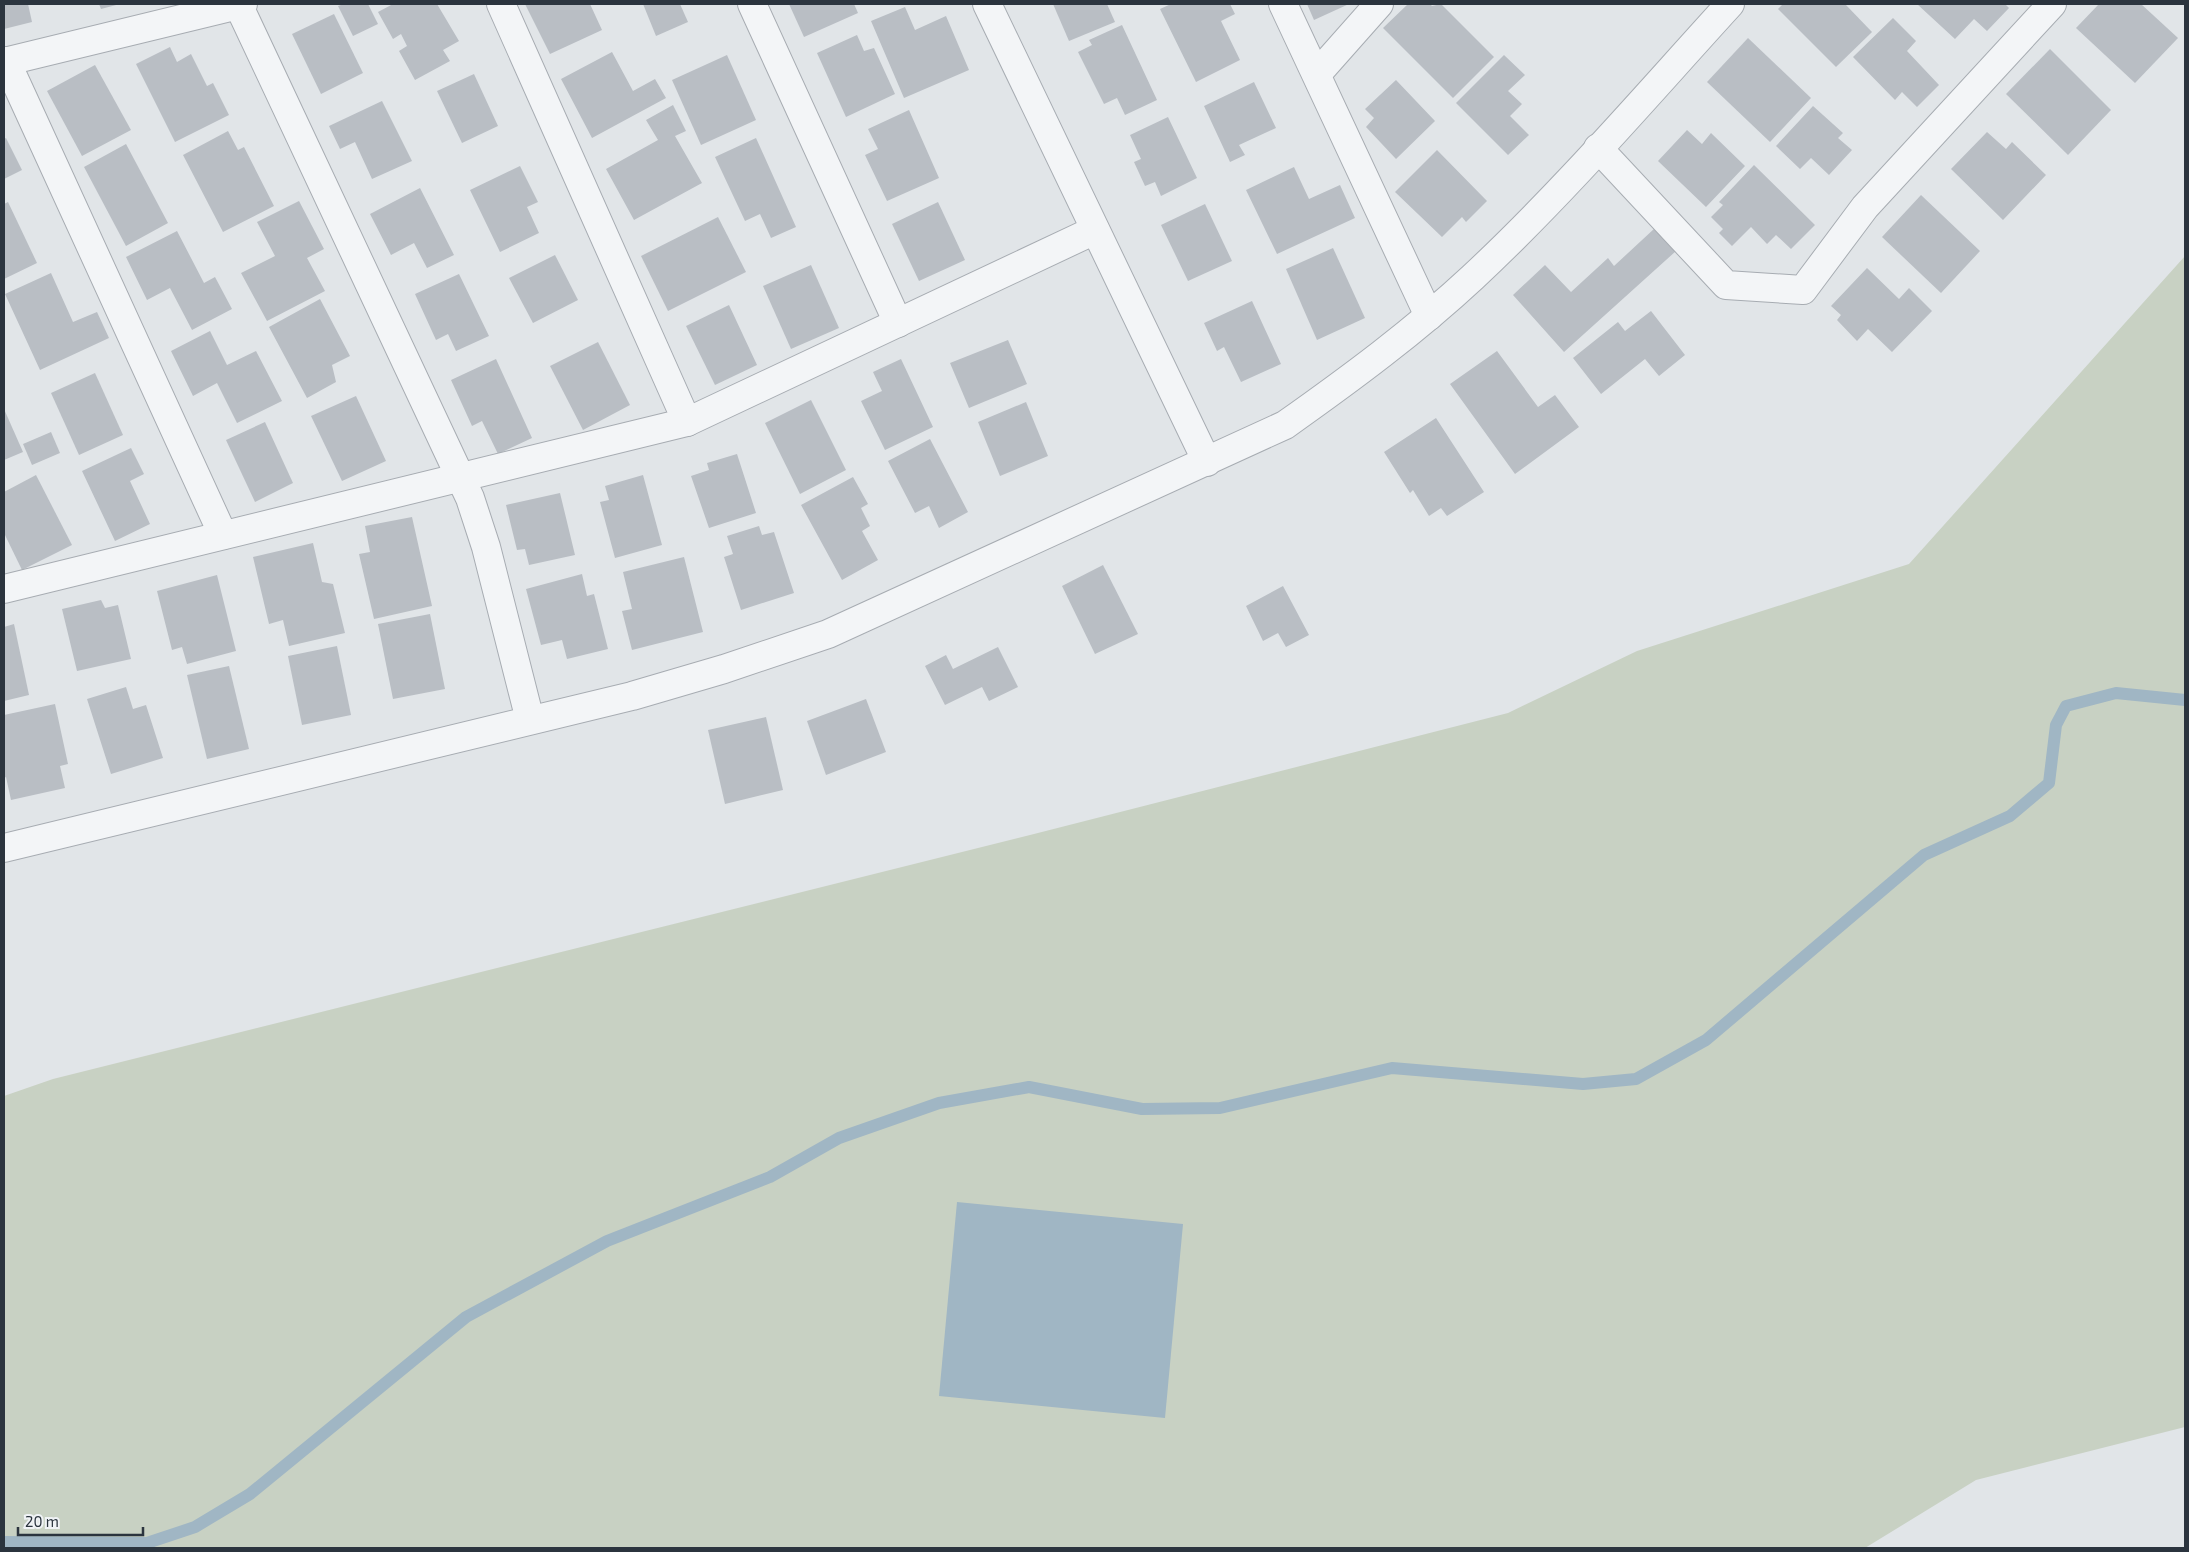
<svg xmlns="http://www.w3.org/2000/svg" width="2189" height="1552" font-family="'Exo 2',sans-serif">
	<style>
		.green { fill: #c8d1c3 }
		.water { fill: #a0b6c4 }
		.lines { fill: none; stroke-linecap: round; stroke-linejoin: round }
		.stream { stroke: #a0b6c4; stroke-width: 12 }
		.building { fill: #b9bec4 }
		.minor-casing { stroke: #a7acb2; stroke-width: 30 }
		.tertiary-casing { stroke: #a7acb2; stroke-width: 30 }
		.minor { stroke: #f3f5f7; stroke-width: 28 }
		.tertiary { stroke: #f3f5f7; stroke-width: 28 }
	</style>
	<rect width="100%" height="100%" fill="#e1e5e8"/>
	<polygon class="green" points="2185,256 2185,1427 1976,1480 1865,1548 4,1548 4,1096 53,1079 1034,834 1508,713 1637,651 1909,564"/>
	<polygon class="water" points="957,1202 1183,1224 1165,1418 939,1396"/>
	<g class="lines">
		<polyline class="stream" points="4,1542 147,1543 195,1527 250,1494 466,1317 607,1241 770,1177 839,1138 939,1103 1029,1087 1142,1109 1220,1108 1392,1068 1583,1084 1636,1079 1706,1040 1924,855 2010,816 2049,783 2056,725 2066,706 2116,693 2185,700"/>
	</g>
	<g class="building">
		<polygon points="4,4 28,4 32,22 4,29"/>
		<polygon points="99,4 120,4 101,9"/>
		<polygon points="344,4 368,4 378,24 353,36 338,6"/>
		<polygon points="393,4 437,4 459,41 443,50 450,61 415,80 399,51 407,46 401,34 393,39 378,12"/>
		<polygon points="525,4 590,4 602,30 550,54"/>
		<polygon points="643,4 680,4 688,22 656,36"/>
		<polygon points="789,4 854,4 858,13 804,37"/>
		<polygon points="1053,4 1107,4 1115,22 1069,41"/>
		<polygon points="1171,4 1230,4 1235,14 1221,21 1240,60 1196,82 1160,9"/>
		<polygon points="1307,4 1349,4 1314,20"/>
		<polygon points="1408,4 1430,4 1432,6 1441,4 1494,57 1453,98 1383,28"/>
		<polygon points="1783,4 1845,4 1872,32 1836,67 1778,9"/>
		<polygon points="1917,4 2005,4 2009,8 1987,31 1974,19 1955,39"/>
		<polygon points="2099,4 2141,4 2178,38 2135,83 2076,28"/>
		<polygon points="905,7 915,30 946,16 969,70 904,98 871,21"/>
		<polygon points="334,14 363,73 321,94 292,34"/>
		<polygon points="1893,18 1916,41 1907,51 1939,85 1917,107 1902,92 1895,100 1853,57"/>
		<polygon points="1122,25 1157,100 1125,115 1117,98 1104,104 1078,52 1092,45 1089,40"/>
		<polygon points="857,35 864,51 874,48 895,94 846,117 817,53"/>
		<polygon points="1748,38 1811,98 1770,142 1707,82"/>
		<polygon points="170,47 177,62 191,54 207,86 213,83 229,115 175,142 136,64"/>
		<polygon points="2050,49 2111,110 2068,155 2006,94"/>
		<polygon points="612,52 633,91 655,79 666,98 592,138 561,79"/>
		<polygon points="727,55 756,120 701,145 672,80"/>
		<polygon points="1504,55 1525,75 1508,91 1522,104 1510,116 1529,135 1508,155 1456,103"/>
		<polygon points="95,65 131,130 82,156 47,91"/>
		<polygon points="474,74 498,126 462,143 437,91"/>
		<polygon points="1396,80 1435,121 1396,159 1366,127 1374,118 1365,109"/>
		<polygon points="1254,82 1276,128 1239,145 1245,155 1230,162 1204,106"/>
		<polygon points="382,101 412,161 372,179 355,142 340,149 329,126"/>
		<polygon points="673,105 686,131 675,136 702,183 634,220 606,169 658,140 646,120"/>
		<polygon points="1813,106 1843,133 1838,138 1852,150 1829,175 1811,158 1800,169 1776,146"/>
		<polygon points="909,110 939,178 887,201 865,155 878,149 868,129"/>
		<polygon points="1168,117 1197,178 1161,196 1155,182 1145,186 1134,162 1141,159 1130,135"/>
		<polygon points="1687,130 1702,144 1711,133 1745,166 1706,207 1658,161"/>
		<polygon points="228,131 238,150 244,147 274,206 223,232 183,155"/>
		<polygon points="1987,132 2006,149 2012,142 2046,175 2003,220 1951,169"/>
		<polygon points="6,138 22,170 4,179 4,139"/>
		<polygon points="756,138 796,227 771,238 760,214 745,221 715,157"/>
		<polygon points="126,144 168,223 126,246 84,167"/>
		<polygon points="1437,150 1487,201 1466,222 1462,217 1442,237 1395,192"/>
		<polygon points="1754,165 1815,225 1791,249 1776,235 1767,244 1751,227 1732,246 1719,233 1723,229 1711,217 1723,205 1719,202"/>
		<polygon points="520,166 538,202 527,207 539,233 500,252 470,190"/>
		<polygon points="1294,167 1309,199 1340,185 1355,218 1277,254 1246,190"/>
		<polygon points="420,188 454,255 427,268 414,243 391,255 370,214"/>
		<polygon points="1921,195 1980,251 1941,293 1882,237"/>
		<polygon points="299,201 324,249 307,258 325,291 267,321 241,273 275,256 257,222"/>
		<polygon points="8,202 37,263 4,279 4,204"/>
		<polygon points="938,202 965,260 919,281 892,224"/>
		<polygon points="1205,204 1232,261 1188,281 1161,225"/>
		<polygon points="718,217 746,272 668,311 641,256"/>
		<polygon points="1655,228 1676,251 1564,352 1513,295 1545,265 1571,292 1608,258 1614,266"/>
		<polygon points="177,231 204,283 215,277 232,309 192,330 170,288 147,300 126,257"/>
		<polygon points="1333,248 1365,318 1317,340 1286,269"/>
		<polygon points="555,255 578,300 533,323 509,278"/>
		<polygon points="811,265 839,328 791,349 763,286"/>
		<polygon points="1867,268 1899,299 1909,288 1932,311 1892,352 1868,329 1857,341 1837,320 1841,315 1831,306"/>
		<polygon points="51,273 73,322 97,312 109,338 40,370 5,294"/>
		<polygon points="459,274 489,336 456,351 448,334 436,340 415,294"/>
		<polygon points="320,299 350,356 332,365 336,382 307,398 269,327"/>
		<polygon points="1252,301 1281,364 1241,382 1224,347 1217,351 1204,323"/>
		<polygon points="729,305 757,365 715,385 686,326"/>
		<polygon points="1651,311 1685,355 1659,376 1645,359 1601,394 1573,358 1618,322 1625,331"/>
		<polygon points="210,331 227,365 256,351 282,401 237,423 217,383 193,396 171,351"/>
		<polygon points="1008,340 1027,384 969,408 950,363"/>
		<polygon points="598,342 630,405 583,430 550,366"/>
		<polygon points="1497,351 1538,407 1555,395 1579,427 1515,474 1450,384"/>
		<polygon points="496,359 532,438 498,454 482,421 472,426 451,380"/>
		<polygon points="901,359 933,427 885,450 861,401 882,391 873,372"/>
		<polygon points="95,373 123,435 79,455 51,393"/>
		<polygon points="356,396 386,461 342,481 311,416"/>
		<polygon points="811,400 846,470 800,494 765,423"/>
		<polygon points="1026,402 1048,456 1000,476 978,422"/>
		<polygon points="4,409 23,452 4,460"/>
		<polygon points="1436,418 1484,492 1447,516 1441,508 1429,516 1413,490 1410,493 1384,452"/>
		<polygon points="265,422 293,483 255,502 226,440"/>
		<polygon points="51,432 60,453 32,465 23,444"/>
		<polygon points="930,439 968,512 939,528 929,506 915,513 888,461"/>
		<polygon points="131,448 144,474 130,481 150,524 115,541 82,471"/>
		<polygon points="737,454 756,513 709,528 691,476 709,470 707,463"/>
		<polygon points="36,475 72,545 22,570 4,533 4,492"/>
		<polygon points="643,475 662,545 615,558 600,502 609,500 605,486"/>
		<polygon points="853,477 868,504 861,508 870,526 862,531 878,560 842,580 801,505"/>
		<polygon points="560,493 575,555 529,565 525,549 517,550 506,505"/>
		<polygon points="412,517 432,606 374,619 359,554 370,552 365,526"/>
		<polygon points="759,526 762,535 774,532 794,593 741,610 724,557 733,554 727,536"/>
		<polygon points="313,543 322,582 333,584 345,633 289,646 283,620 269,624 253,557"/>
		<polygon points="684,557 703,632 632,650 622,611 632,609 623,572"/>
		<polygon points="1103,565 1138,634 1095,654 1062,586"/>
		<polygon points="582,574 587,596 594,594 608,649 567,659 562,640 541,645 526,589"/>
		<polygon points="217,575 236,651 187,664 182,647 172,650 157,591"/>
		<polygon points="1283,586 1309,635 1286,647 1278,633 1263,641 1246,606"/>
		<polygon points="101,600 105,608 118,605 131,659 77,671 62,609"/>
		<polygon points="430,614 445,689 393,699 378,624"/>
		<polygon points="14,624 29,695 4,701 4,627"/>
		<polygon points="337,646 351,715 302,725 288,656"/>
		<polygon points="998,647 1018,687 989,701 982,687 945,705 925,666 946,655 953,669"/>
		<polygon points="229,666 249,749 207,759 187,675"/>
		<polygon points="126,687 133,709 146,705 163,758 111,774 87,699"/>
		<polygon points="866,699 886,752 826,775 807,721"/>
		<polygon points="55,704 68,764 60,766 65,788 11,800 6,777 4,778 4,715"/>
		<polygon points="766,717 783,790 725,804 708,730"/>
	</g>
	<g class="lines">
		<defs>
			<g id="minor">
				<polyline points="501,4 687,422"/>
				<polyline points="752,4 898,323"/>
				<polyline points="1283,4 1429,316"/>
				<polyline points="6,61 223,535"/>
				<polyline points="4,62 243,4"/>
				<polyline points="1317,74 1379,4"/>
				<polyline points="1598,148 1726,285 1803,290 1865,207 2052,4"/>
				<polyline points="4,589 687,422 1095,230"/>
			</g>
			<g id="tertiary">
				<polyline points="238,4 470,498 486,547 530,720"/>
				<polyline points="987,4 1207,462"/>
				<path d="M4,848l628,-152 92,-27 104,-35 457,-209c65,-46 130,-94 188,-148 91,-85 173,-181 257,-273"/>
			</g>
		</defs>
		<use href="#minor" class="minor-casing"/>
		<use href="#tertiary" class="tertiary-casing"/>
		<use href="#minor" class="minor"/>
		<use href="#tertiary" class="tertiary"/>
	</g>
	<rect width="2189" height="1552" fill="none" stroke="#2b343e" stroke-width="10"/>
	<path d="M18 1527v8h125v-8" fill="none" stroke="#2b343e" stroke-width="2.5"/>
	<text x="25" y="1527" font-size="15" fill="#2b343e" stroke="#f0f3f6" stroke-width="4" paint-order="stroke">20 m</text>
</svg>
